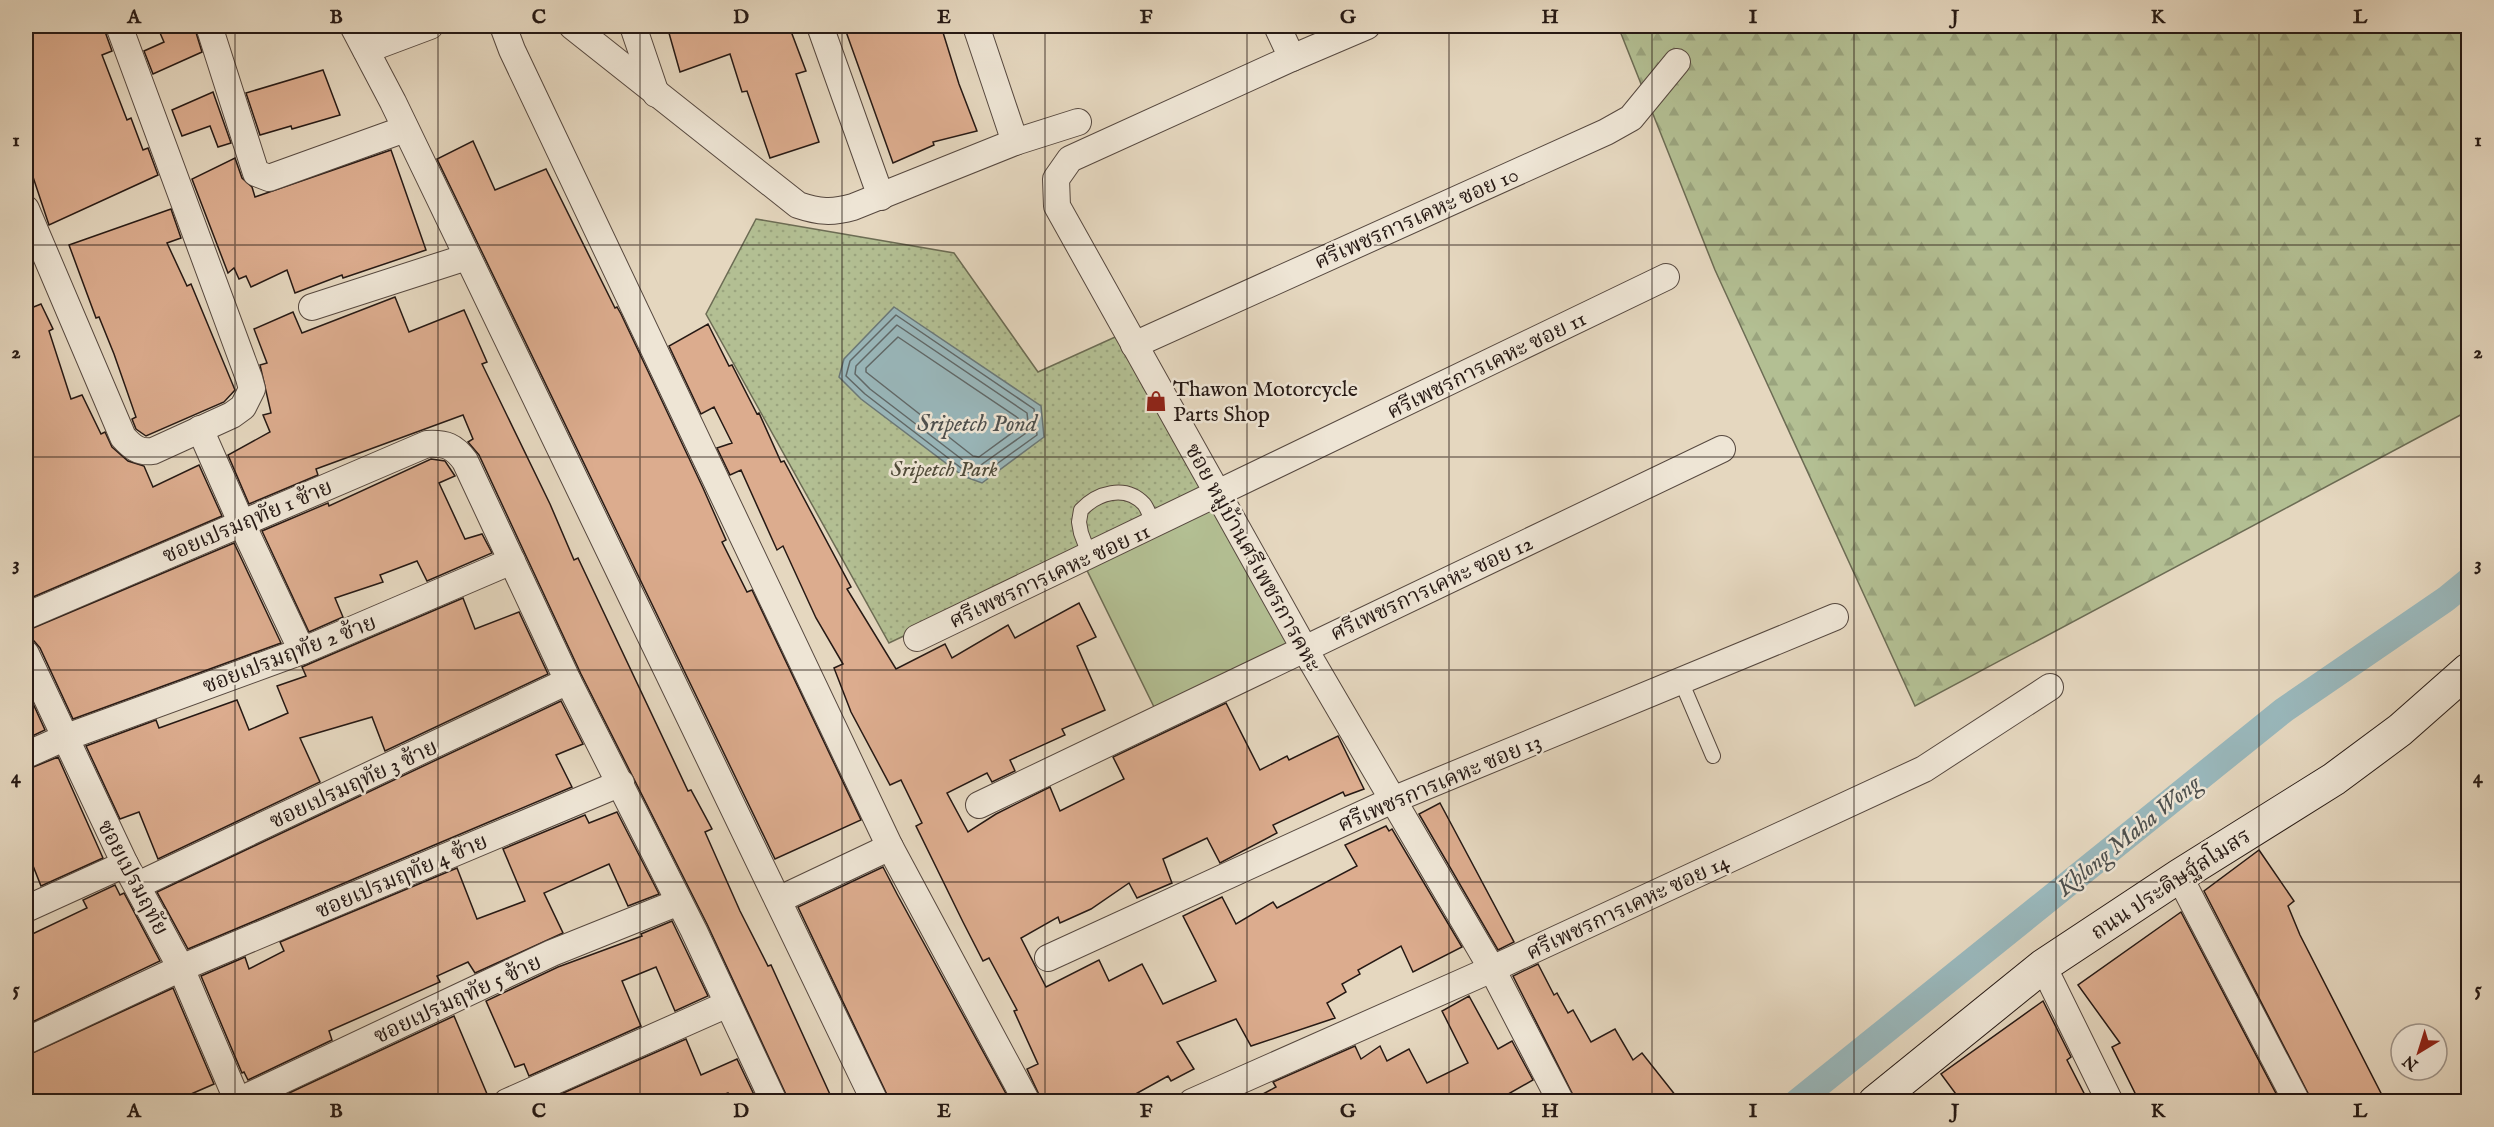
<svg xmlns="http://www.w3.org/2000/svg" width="2494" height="1127" font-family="'IM FELL English','Noto Serif Thai',serif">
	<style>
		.grass { fill: #b3bf93; stroke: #6c6c54; stroke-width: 1.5 }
		.forest { fill: url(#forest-firs); stroke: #6c6c54; stroke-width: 1.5 }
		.park { fill: url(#park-dots); stroke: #6c6c54; stroke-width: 1.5 }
		.water { fill: #99b7bb; stroke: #6b7878; stroke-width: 1.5 }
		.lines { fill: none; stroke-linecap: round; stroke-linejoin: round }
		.shore { stroke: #606868; stroke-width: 1.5 }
		.canal { stroke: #99b7bb; stroke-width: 26 }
		.building { fill: #dcac8e; stroke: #261914; stroke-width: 1.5 }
		.lane-casing { stroke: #56483f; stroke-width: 16 }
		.street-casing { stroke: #56483f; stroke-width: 28 }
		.secondary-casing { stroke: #261914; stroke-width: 35 }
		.lane { stroke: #eee5d5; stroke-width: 14 }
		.street { stroke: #eee5d5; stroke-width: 26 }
		.secondary { stroke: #eee5d5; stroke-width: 33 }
		.grid { fill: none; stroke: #261914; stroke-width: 1.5; stroke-opacity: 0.55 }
		.labels { text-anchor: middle; stroke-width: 5; stroke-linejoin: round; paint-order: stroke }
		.street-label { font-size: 22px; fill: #261914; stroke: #eee5d5 }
		.poi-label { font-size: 22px; fill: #261914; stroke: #eee5d5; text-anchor: start }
		.park-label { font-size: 22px; font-style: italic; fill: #504b3a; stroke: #eee5d5 }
		.water-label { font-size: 24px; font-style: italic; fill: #4e504e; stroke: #eee5d5 }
		.neatline { fill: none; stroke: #261914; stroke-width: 2 }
		.grid-label { font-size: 20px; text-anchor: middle; font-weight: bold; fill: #261914 }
	</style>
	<defs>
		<pattern id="forest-firs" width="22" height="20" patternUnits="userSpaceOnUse" patternTransform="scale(1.5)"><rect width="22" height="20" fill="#b3bf93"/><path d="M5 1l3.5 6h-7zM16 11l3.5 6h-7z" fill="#9aa47e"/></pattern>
		<pattern id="park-dots" width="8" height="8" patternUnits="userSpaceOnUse" patternTransform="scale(1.5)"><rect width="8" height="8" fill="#b3bf93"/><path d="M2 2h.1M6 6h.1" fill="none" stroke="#9aa47e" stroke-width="1.8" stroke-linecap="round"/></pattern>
	</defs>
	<rect width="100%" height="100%" fill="#e5d7bf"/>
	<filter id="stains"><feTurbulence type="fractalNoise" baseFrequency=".00333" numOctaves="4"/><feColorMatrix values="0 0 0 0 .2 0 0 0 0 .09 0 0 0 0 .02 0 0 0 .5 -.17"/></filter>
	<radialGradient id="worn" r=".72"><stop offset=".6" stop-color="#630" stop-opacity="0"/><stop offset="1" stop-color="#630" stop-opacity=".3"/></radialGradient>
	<polygon class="grass" points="1216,488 1304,644 1156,711 1078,552"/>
	<polygon class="forest" points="1618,26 2468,26 2468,411 1915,706 1715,270"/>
	<polygon class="park" points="756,219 954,253 1038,372 1124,333 1216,488 889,643 706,314"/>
	<polygon class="water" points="894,307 1041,406 1044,437 982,483 963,476 861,399 839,377 844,359"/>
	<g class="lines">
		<g class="shore">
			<polygon points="896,315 1034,409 1037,435 980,476 965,471 865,394 846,376 850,361"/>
			<polygon points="897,325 1027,413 1029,431 978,467 968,464 870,389 855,374 856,366"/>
			<polygon points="898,337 1018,418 1020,427 979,457 973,456 866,372 866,368"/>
		</g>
		<polyline class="canal" points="1797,1102 2284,710 2446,599 2468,581"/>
	</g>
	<g class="building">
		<polygon points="26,26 76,26 79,31 93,26 103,26 112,51 102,55 127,120 131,118 143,150 148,148 158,175 49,225 26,156"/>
		<polygon points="157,26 194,26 202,52 153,74 144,51 164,42"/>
		<polygon points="667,26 764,26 766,33 789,26 806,71 796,74 819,142 770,158 747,91 742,92 730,54 680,72"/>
		<polygon points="844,26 941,26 959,84 977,131 933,142 934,145 893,163"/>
		<polygon points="323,70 340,115 292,129 291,126 260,135 246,93"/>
		<polygon points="213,92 231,143 218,147 210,126 182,136 172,110"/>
		<polygon points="473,141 495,190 546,169 615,308 617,307 621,314 703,488 726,540 722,542 747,592 752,590 861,820 775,859 437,159"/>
		<polygon points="391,150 426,250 343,278 342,275 295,293 287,270 251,287 246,276 239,279 234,268 228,273 192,179 235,158 242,178 252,187 255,197"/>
		<polygon points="171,209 181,238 167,243 187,286 191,284 235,390 224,402 146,436 136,429 132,419 136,417 114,354 99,317 96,318 69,245"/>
		<polygon points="395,297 409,332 464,310 487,362 482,364 550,504 574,560 578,558 688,791 691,790 712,829 705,832 740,911 768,966 771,965 833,1101 789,1101 707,924 581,674 479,455 468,442 473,439 463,415 316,469 318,475 249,504 228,455 270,432 263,415 271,413 260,365 267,363 254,329 293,312 302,333"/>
		<polygon points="41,304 53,329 49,331 71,399 82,395 101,434 105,432 112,447 128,461 144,466 153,487 199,465 222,516 26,600 26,310"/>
		<polygon points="708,324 729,366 732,365 757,414 759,413 781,462 784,461 851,587 847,589 896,669 945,644 952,658 1008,625 1015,638 1079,603 1096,637 1077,646 1105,710 1062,729 1065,735 1010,760 1015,771 992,782 987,773 947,793 968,832 996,814 1050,787 1060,811 1124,779 1113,757 1226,703 1260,770 1287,756 1289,760 1338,736 1364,789 1345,796 1343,792 1273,825 1277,833 1220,863 1207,838 1163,859 1172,883 1137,898 1129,883 1091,909 1060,923 1058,917 1021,938 1046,987 1099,960 1109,981 1142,964 1163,1004 1216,981 1183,916 1222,897 1236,924 1273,902 1277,908 1357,866 1345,845 1386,826 1389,831 1392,829 1462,947 1413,972 1401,946 1358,970 1360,974 1342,984 1346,992 1327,1003 1335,1018 1251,1046 1236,1019 1177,1042 1194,1069 1171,1081 1168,1076 1123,1101 1042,1101 1027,1069 1038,1064 1014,1011 1017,1010 989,958 983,961 963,922 916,826 922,823 901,780 890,785 851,712 834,668 843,664 816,618 783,546 777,550 741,470 730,475 717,448 732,443 714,407 701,414 669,346"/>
		<polygon points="431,459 445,461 455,476 439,483 465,539 482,534 492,553 427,581 417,561 380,575 383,582 335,598 343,617 309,632 262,531 328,503 329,506"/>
		<polygon points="234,543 281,643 73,719 40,648 34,641 26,639 26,631"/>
		<polygon points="463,598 475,629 519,612 548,674 385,751 372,717 300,738 320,782 158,859 139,812 120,819 86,746 156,720 159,728 237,700 249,730 288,713 277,686 306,676 302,667"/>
		<polygon points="26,688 45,730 26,739"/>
		<polygon points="561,701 583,744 556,755 572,787 188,949 157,892"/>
		<polygon points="58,757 103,858 41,886 26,848 26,770"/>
		<polygon points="1440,803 1514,942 1498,950 1419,814"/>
		<polygon points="617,812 659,894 628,906 609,864 544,893 563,933 475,973 468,962 437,976 440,982 329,1031 332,1040 248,1080 244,1072 242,1073 201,976 245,957 249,969 284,951 280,942 457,868 477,919 525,901 503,849 585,815 589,823"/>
		<polygon points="2259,850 2294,901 2288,906 2300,935 2385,1101 2312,1101 2204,891"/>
		<polygon points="883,867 897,894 1010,1101 890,1101 798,907"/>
		<polygon points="115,885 120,895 124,893 160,961 26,1025 26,937 87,908 83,900"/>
		<polygon points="2181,912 2280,1101 2139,1101 2112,1047 2120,1043 2078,985"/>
		<polygon points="672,921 708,996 675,1011 656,967 622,981 641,1026 529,1076 524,1064 515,1067 486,1001 558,967 642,936 641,934"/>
		<polygon points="1538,964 1554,995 1557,993 1568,1013 1573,1010 1591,1042 1615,1029 1633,1060 1642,1053 1680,1101 1576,1101 1513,976"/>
		<polygon points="173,988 214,1084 175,1101 26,1101 26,1056"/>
		<polygon points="1469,996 1498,1049 1512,1041 1533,1080 1496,1101 1250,1101 1276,1087 1273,1082 1355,1046 1361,1059 1380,1046 1387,1061 1409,1049 1427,1083 1468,1063 1442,1011"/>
		<polygon points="2043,1001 2071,1057 2067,1060 2088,1101 1961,1101 1941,1074"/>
		<polygon points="454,1016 490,1101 272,1101"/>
		<polygon points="686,1039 701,1075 737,1059 757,1101 732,1101 728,1093 707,1101 545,1101"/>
	</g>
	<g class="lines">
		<defs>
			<g id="lane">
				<path d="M1090,557l-9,-24 -2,-11 2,-12c16,-17 44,-26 63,-6 4,5 7,15 10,21"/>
				<polyline points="1681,681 1713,756"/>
			</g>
			<g id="street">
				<polyline points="209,26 256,173 269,178 405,129"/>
				<polyline points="353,26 393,102 875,1102"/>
				<polyline points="503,26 512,50 890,847 1027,1102"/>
				<path d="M572,26l226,179c21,7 34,8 55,2l162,-65 63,-20"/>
				<polyline points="633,26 656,94"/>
				<polyline points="820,26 881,197"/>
				<polyline points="976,26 1015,142"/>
				<polyline points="1277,26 1292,58 1070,159 1056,179 1057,206 1304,648 1492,969 1561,1102"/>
				<polyline points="366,50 430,26"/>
				<polyline points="1292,58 1367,26"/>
				<path d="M26,209l97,228c9,10 16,16 30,14l79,-36 11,-8 9,-18 -3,-11 -130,-352"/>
				<polyline points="312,307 467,257"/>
				<polyline points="1134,345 1606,132 1631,118 1677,62"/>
				<polyline points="200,429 241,522 302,651"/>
				<path d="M26,616l401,-172c19,-1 27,2 38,17l103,220 126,250 80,171"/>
				<polyline points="917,638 1666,277"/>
				<polyline points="26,654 125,864 181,968 238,1102"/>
				<polyline points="26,755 64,738 302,651 512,561"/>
				<polyline points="979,805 1722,449"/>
				<polyline points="2179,876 2297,1102"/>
				<polyline points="138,885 568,681"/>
				<polyline points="778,900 890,847"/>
				<polyline points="26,909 125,864"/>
				<polyline points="1048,958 1395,799 1835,617"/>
				<polyline points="2043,966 2110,1102"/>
				<polyline points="26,1041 181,968 621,783"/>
				<polyline points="236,1102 552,953 679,902"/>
				<polyline points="507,1102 728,1004"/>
				<polyline points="1192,1102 1492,969 1924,769 2050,687"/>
			</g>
			<polyline id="secondary" points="1875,1102 2043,966 2179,876 2334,779 2400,730 2468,670"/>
		</defs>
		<use href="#lane" class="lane-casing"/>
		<use href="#street" class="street-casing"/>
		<use href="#secondary" class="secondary-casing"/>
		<use href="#lane" class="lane"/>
		<use href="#street" class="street"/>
		<use href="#secondary" class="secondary"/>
	</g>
	<path class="grid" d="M235,26v1076M438,26v1076M640,26v1076M842,26v1076M1045,26v1076M1247,26v1076M1449,26v1076M1652,26v1076M1854,26v1076M2056,26v1076M2259,26v1076M26,245h2442M26,457h2442M26,670h2442M26,882h2442"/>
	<defs>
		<symbol id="shop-bare" viewBox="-9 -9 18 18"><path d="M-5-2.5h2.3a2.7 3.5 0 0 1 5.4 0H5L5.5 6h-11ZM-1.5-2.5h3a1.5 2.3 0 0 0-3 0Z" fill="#8f2418" stroke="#eee5d5" stroke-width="2.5" paint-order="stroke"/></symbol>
	</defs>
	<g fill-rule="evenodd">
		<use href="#shop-bare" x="1141" y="386" width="30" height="30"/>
	</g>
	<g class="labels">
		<g class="street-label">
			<text transform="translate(1416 217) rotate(-24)" y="8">ศรีเพชรการเคหะ ซอย 10</text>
			<text transform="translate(1486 364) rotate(-26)" y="8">ศรีเพชรการเคหะ ซอย 11</text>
			<text transform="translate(247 520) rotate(-23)" y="8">ซอยเปรมฤทัย 1 ซ้าย</text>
			<text transform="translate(1254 557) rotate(61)" y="8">ซอย หมู่บ้านศรีเพชรการคหะ</text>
			<text transform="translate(1049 575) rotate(-25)" y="8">ศรีเพชรการเคหะ ซอย 11</text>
			<text transform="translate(1431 587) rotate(-25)" y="8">ศรีเพชรการเคหะ ซอย 12</text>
			<text transform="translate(289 653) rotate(-21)" y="8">ซอยเปรมฤทัย 2 ซ้าย</text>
			<text transform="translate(1439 782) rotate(-23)" y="8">ศรีเพชรการเคหะ ซอย 13</text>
			<text transform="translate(353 783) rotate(-25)" y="8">ซอยเปรมฤทัย 3 ซ้าย</text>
			<text transform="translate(401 875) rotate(-23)" y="8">ซอยเปรมฤทัย 4 ซ้าย</text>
			<text transform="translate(134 877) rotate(62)" y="8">ซอยเปรมฤทัย</text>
			<text transform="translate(2170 883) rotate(-33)" y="8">ถนน ประดิษฐ์สโมสร</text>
			<text transform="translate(1627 906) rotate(-25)" y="8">ศรีเพชรการเคหะ ซอย 14</text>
			<text transform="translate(457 998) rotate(-25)" y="8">ซอยเปรมฤทัย 5 ซ้าย</text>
		</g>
		<g class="poi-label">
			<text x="1173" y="396">Thawon Motorcycle<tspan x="1173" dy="25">Parts Shop</tspan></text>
		</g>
		<g class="park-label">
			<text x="944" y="476">Sripetch Park</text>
		</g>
		<g class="water-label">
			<text x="977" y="431">Sripetch Pond</text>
			<text transform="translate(2128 835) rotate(-39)" y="8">Khlong Maha Wong</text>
		</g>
	</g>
	<rect width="2494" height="1127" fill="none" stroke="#e5d7bf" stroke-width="66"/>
	<g transform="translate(2419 1052) rotate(218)"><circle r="28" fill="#eee5d5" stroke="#9e9388" stroke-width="1.5"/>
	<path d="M0-4.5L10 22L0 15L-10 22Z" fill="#8f2418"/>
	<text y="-9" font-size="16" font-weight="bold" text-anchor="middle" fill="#261914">N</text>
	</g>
	<rect x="33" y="33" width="2428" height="1061" class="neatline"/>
	<g class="grid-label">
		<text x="134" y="23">A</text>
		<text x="336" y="23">B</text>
		<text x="539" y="23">C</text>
		<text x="741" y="23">D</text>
		<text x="944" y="23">E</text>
		<text x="1146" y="23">F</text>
		<text x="1348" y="23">G</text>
		<text x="1550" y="23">H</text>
		<text x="1753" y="23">I</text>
		<text x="1955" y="23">J</text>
		<text x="2158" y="23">K</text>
		<text x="2360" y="23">L</text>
		<text x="16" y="146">1</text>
		<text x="2478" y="146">1</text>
		<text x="16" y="358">2</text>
		<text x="2478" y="358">2</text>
		<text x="16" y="570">3</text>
		<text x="2478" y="570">3</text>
		<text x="16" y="783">4</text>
		<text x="2478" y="783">4</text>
		<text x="16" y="995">5</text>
		<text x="2478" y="995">5</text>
		<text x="134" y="1117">A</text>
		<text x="336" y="1117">B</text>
		<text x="539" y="1117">C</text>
		<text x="741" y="1117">D</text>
		<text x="944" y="1117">E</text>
		<text x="1146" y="1117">F</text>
		<text x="1348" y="1117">G</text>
		<text x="1550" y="1117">H</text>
		<text x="1753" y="1117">I</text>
		<text x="1955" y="1117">J</text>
		<text x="2158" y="1117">K</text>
		<text x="2360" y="1117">L</text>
	</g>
	<rect width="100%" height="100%" filter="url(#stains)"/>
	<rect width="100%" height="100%" fill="url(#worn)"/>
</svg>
